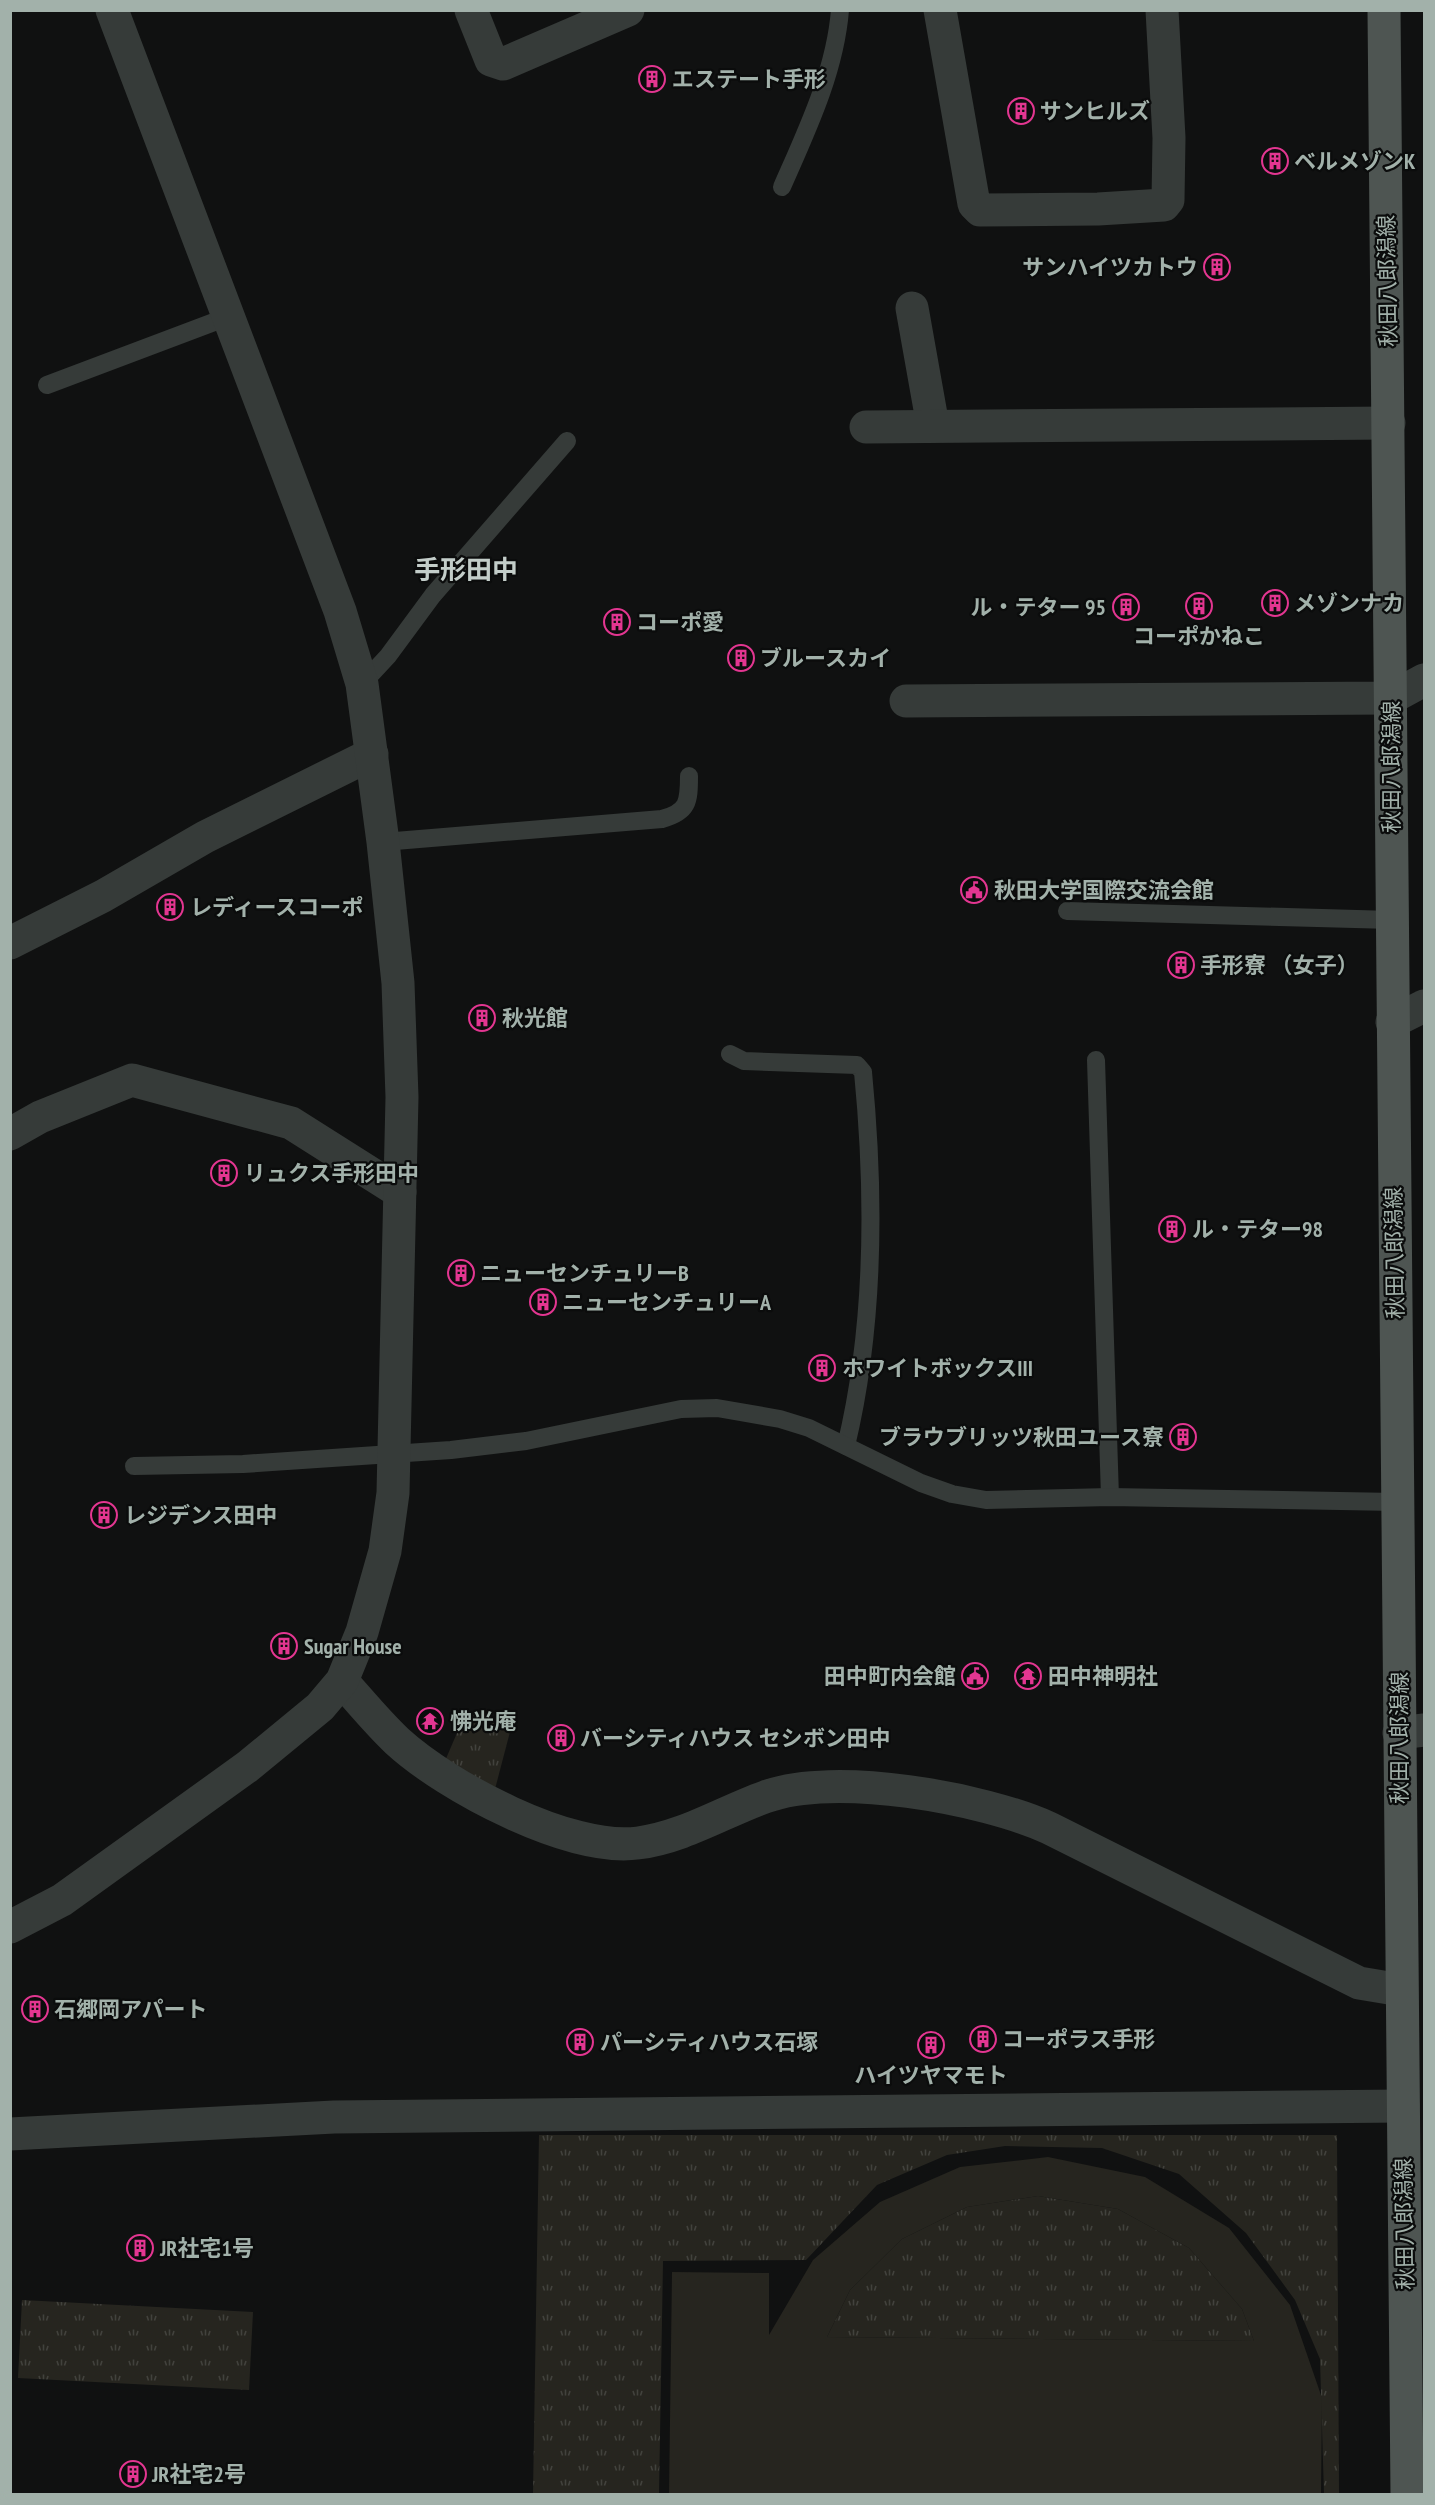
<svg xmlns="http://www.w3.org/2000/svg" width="1435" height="2505" font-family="'PT Sans Narrow','Noto Sans JP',sans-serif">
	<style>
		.grass { fill: url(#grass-tufts) }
		.pitch { fill: #26251f; fill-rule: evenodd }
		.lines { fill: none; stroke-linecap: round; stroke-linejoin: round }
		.service { stroke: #363b39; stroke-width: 18 }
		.minor { stroke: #363b39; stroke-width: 33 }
		.primary { stroke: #4e5552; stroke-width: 33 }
		.labels { text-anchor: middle; stroke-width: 4.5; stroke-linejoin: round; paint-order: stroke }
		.poi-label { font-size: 22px; font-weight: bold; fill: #a2b1aa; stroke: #0b0c0c; text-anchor: start }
		.street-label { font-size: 22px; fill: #a2b1aa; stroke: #0b0c0c }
		.quarter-label { font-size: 26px; font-weight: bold; fill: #c3cdc9; stroke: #0b0c0c }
	</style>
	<defs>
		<pattern id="grass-tufts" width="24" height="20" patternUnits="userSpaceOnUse" patternTransform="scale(1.5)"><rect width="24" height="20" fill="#26251f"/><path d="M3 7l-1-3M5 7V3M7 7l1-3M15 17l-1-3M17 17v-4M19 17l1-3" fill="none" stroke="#42423d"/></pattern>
	</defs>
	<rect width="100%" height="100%" fill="#101111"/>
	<g class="grass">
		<polygon points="466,1712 511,1728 495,1789 445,1761"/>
		<polygon points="539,2135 1337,2135 1339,2494 1324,2494 1320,2359 1295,2300 1246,2233 1179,2174 1102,2148 1005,2146 947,2155 877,2185 806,2260 663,2261 659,2494 533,2494"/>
		<polygon points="1038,2196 1118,2209 1189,2248 1242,2309 1254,2341 827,2337 850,2290 902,2239 967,2207"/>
		<polygon points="22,2300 253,2312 249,2390 18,2378"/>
	</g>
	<path class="pitch" d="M1048,2157l97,20 84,51 61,77 32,93 -1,96h-652l3,-222 97,1v62l44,-75 67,-58 80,-35zM1038,2196l80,13 71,39 53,61 12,32 -427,-4 23,-47 52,-51 65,-32z"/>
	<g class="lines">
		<g class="service">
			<path d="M782,187c25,-57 53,-115 58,-177"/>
			<polyline points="47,385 230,316"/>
			<polyline points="362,684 388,656 433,595 567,441"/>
			<path d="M383,842l279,-23c26,-7 27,-17 27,-43"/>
			<polyline points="1067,911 1392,920"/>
			<path d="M730,1054l14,7 113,4 6,7c12,123 12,253 -17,374"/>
			<polyline points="1096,1060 1110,1497"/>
			<polyline points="134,1466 243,1464 451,1450 526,1441 681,1409 717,1408 780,1419 809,1428 921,1483 952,1494 986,1500 1110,1497 1396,1502"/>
		</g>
		<g class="minor">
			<polyline points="471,10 491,60 503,64 628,10"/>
			<polyline points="940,10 974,204 980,210 1098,209 1164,205 1168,200 1169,138 1162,10"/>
			<polyline points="912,308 933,426"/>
			<polyline points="866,427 1389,423"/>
			<polyline points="906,701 1391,698 1424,680"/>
			<polyline points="10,943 103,896 205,837 372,754"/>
			<polyline points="1392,1022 1424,1006"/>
			<polyline points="10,1134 40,1117 132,1080 291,1123 400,1192"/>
			<path d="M342,1681c18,20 35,41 55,60 50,46 173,111 241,102 46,-6 85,-31 127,-46 69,-26 218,1 284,31l310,155 42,7"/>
			<polyline points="1399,1733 1424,1730"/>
			<polyline points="10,1927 62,1900 247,1767 320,1707 342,1681 362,1632 385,1551 393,1493 402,1097 398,983 383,842 362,684 340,611 112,10"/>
			<polyline points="10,2134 334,2117 1403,2106"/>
		</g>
		<polyline class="primary" points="1384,10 1407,2494"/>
	</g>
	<defs>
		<symbol id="building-ring" viewBox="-11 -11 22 22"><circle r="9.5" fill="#0b0c0c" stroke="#e33691" stroke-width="1.5"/><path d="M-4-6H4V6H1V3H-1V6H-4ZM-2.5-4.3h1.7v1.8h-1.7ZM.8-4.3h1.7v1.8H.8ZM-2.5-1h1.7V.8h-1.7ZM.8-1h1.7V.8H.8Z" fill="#e33691"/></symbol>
		<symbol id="civic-ring" viewBox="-11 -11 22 22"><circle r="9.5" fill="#0b0c0c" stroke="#e33691" stroke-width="1.5"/><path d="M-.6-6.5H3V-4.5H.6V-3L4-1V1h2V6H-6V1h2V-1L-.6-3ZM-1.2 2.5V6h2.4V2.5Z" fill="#e33691"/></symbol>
		<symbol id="temple-ring" viewBox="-11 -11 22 22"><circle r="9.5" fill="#0b0c0c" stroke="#e33691" stroke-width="1.5"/><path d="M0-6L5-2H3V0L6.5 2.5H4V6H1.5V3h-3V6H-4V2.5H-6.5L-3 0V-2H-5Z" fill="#e33691"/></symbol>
	</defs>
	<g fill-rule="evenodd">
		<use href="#building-ring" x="637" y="64" width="30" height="30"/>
		<use href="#building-ring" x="1006" y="96" width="30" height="30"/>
		<use href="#building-ring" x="1260" y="146" width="30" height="30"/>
		<use href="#building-ring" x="1202" y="252" width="30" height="30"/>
		<use href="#building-ring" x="1260" y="588" width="30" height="30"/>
		<use href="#building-ring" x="1184" y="591" width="30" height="30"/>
		<use href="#building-ring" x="1111" y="592" width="30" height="30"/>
		<use href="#building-ring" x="602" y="607" width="30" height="30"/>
		<use href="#building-ring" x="726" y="643" width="30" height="30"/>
		<use href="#civic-ring" x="959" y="875" width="30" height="30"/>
		<use href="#building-ring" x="155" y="892" width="30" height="30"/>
		<use href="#building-ring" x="1166" y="950" width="30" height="30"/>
		<use href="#building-ring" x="467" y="1003" width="30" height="30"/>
		<use href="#building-ring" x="209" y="1158" width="30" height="30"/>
		<use href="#building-ring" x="1157" y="1214" width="30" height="30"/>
		<use href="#building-ring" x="446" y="1258" width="30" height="30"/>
		<use href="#building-ring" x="528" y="1287" width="30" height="30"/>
		<use href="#building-ring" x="807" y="1353" width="30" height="30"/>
		<use href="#building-ring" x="1168" y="1422" width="30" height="30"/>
		<use href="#building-ring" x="89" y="1500" width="30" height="30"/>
		<use href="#building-ring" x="269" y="1631" width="30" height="30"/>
		<use href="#civic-ring" x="960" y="1661" width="30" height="30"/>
		<use href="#temple-ring" x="1013" y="1661" width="30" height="30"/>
		<use href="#temple-ring" x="415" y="1706" width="30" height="30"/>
		<use href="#building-ring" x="546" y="1723" width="30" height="30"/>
		<use href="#building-ring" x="20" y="1994" width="30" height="30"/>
		<use href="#building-ring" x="968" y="2024" width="30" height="30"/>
		<use href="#building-ring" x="565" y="2027" width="30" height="30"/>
		<use href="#building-ring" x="916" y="2030" width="30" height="30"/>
		<use href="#building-ring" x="125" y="2233" width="30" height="30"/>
		<use href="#building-ring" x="118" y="2459" width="30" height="30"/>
	</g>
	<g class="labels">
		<g class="poi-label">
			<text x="672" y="87">エステート手形</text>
			<text x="1040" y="119">サンヒルズ</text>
			<text x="1294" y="169">ベルメゾンK</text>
			<text x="1198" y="275" text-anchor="end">サンハイツカトウ</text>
			<text x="1294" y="611">メゾンナカ</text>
			<text x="1106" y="615" text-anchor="end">ル・テター 95</text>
			<text x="636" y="630">コーポ愛</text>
			<text x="1199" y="644" text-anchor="middle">コーポかねこ</text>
			<text x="760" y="666">ブルースカイ</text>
			<text x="994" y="898">秋田大学国際交流会館</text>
			<text x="190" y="915">レディースコーポ</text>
			<text x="1200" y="973">手形寮 （女子）</text>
			<text x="502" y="1026">秋光館</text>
			<text x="244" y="1181">リュクス手形田中</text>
			<text x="1192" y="1237">ル・テター98</text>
			<text x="480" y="1281">ニューセンチュリーB</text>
			<text x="562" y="1310">ニューセンチュリーA</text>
			<text x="842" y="1376">ホワイトボックスIII</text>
			<text x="1164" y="1445" text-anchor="end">ブラウブリッツ秋田ユース寮</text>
			<text x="124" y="1523">レジデンス田中</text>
			<text x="304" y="1654">Sugar House</text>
			<text x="956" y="1684" text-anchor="end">田中町内会館</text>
			<text x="1048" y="1684">田中神明社</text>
			<text x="450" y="1729">怫光庵</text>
			<text x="580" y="1746">バーシティハウス セシボン田中</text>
			<text x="54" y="2017">石郷岡アパート</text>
			<text x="1002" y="2047">コーポラス手形</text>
			<text x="600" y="2050">パーシティハウス石塚</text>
			<text x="931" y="2083" text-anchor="middle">ハイツヤマモト</text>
			<text x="160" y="2256">JR社宅1号</text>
			<text x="152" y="2482">JR社宅2号</text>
		</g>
		<g class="street-label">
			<text transform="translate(1387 281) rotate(-91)" y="8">秋田八郎潟線</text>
			<text transform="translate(1391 767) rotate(-90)" y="8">秋田八郎潟線</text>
			<text transform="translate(1394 1253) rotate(-91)" y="8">秋田八郎潟線</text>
			<text transform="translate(1399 1738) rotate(-90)" y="8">秋田八郎潟線</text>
			<text transform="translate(1404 2224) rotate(-91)" y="8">秋田八郎潟線</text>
		</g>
		<g class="quarter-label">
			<text x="466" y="579">手形田中</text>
		</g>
	</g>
	<rect width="1435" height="2505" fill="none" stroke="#a2b1aa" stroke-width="24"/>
</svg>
